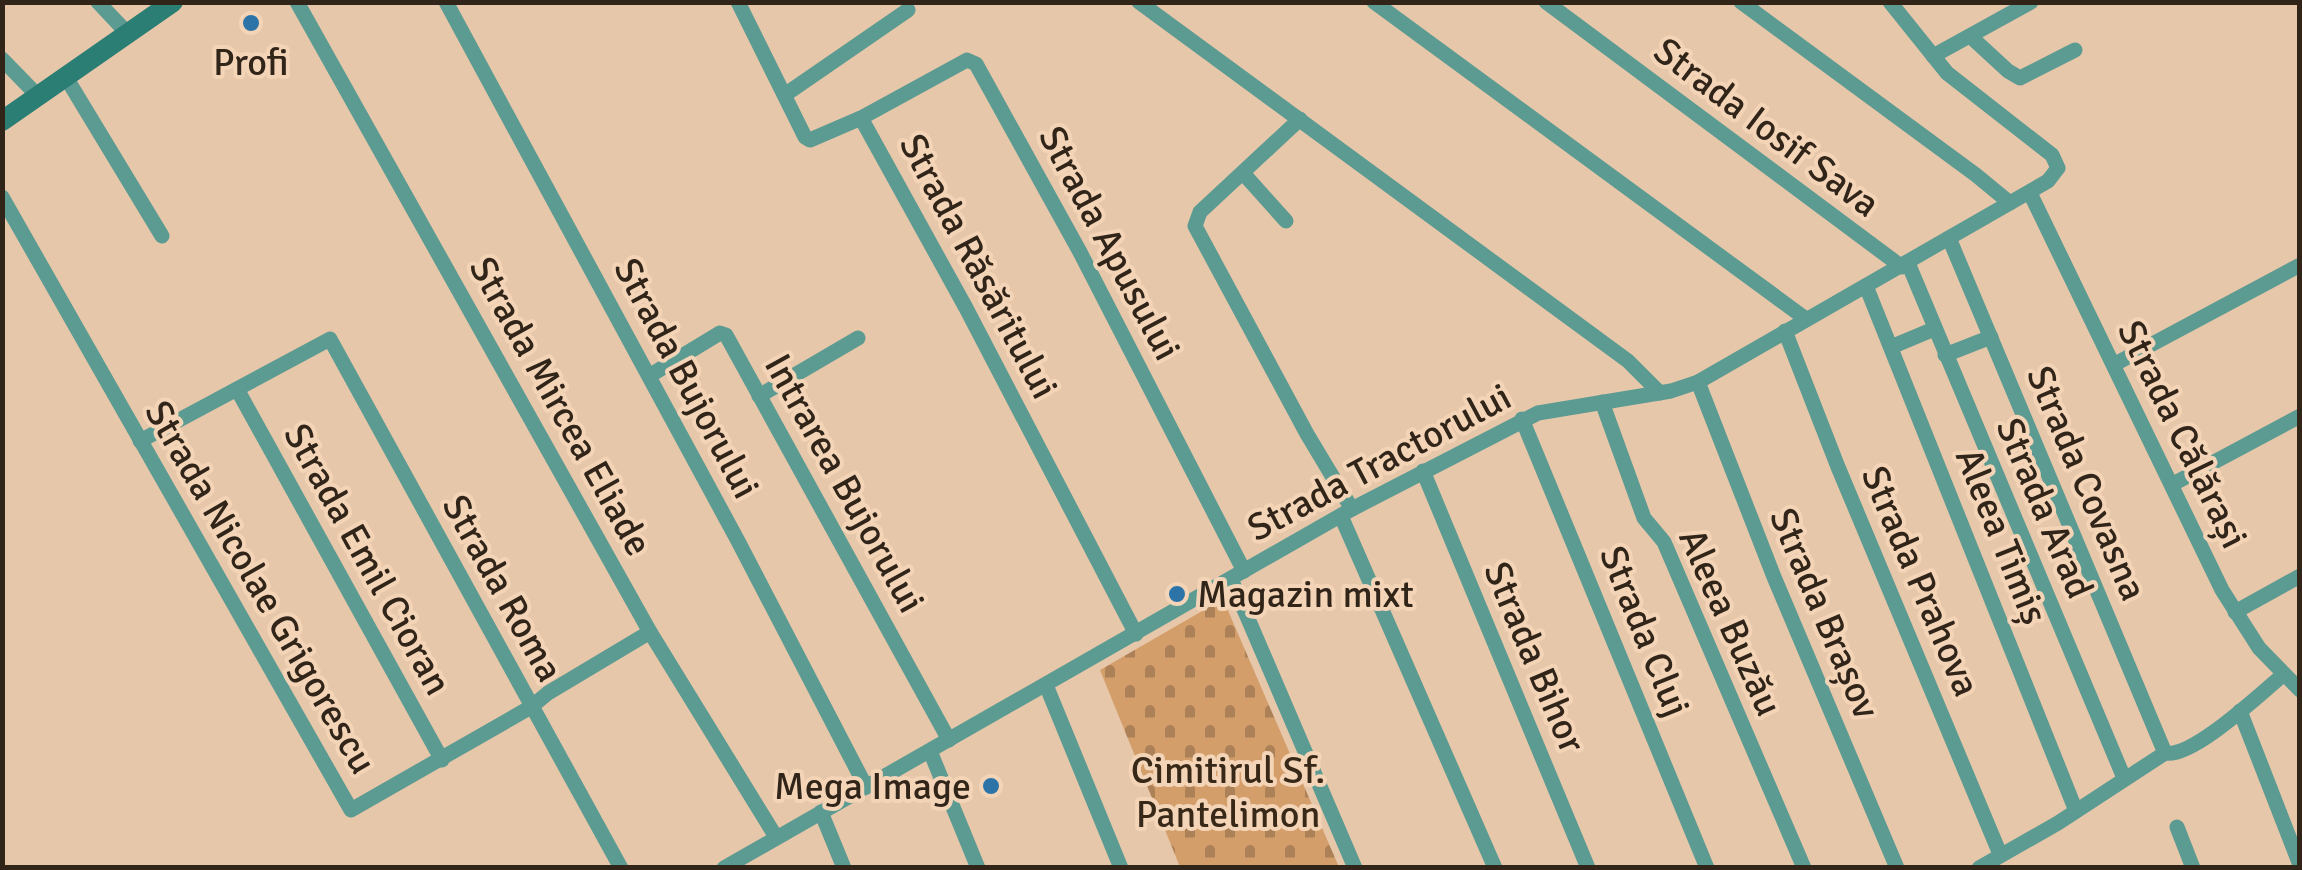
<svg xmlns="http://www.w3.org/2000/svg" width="2302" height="870" font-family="Signika,sans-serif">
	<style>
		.cemetery { fill: url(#cemetery-stones) }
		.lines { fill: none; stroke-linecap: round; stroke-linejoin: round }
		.street { stroke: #5c9b92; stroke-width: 15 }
		.secondary { stroke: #2a7e74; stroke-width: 20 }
		.poi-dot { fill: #2c74a8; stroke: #f4d4b7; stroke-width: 4 }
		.labels { text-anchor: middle; stroke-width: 8; stroke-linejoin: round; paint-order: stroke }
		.poi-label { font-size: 38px; fill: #31251a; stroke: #f4d4b7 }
		.street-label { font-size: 38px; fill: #31251a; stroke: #f4d4b7 }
		.park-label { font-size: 38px; fill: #382818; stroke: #f4d4b7 }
	</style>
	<defs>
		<pattern id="cemetery-stones" width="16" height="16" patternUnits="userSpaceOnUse" patternTransform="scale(2.5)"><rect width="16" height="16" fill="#d49e6b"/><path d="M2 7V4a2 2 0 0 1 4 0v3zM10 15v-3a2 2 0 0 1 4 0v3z" fill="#ad8157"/></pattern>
	</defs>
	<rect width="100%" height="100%" fill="#e7c7aa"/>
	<polygon class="cemetery" points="1223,599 1339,867 1180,867 1100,670"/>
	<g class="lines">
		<g class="street">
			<polyline points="98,2 129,35"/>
			<polyline points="297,2 650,632 776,837"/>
			<polyline points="446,2 738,541 866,787"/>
			<polyline points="738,2 805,137 810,140 861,118 967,60 976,64 1081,254 1244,571"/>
			<polyline points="1139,2 1628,361 1660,393"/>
			<polyline points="1374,2 1806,319"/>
			<polyline points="1546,2 1902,267"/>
			<polyline points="1741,2 1976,175 2010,203"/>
			<polyline points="1970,36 2008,71 2020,78 2075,50"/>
			<polyline points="1933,56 2031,2"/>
			<polyline points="2,59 39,97"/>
			<polyline points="67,79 162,236"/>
			<polyline points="786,94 908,10"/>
			<polyline points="861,118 966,308 1136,634"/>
			<polyline points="1300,119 1200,212 1195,226 1307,434 1352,509"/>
			<polyline points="1243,173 1286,221"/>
			<polyline points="2030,193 2222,590 2259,648 2300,690"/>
			<polyline points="2,197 351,810 531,707 548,693 650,632"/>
			<polyline points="1949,238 2165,753"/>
			<polyline points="1908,263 2124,778"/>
			<polyline points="1866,286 2076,811"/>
			<polyline points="1785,331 1838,467 2000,854"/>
			<polyline points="1891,347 1934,329"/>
			<polyline points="1945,355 1991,337"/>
			<polyline points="2115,364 2300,265"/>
			<polyline points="649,376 720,333 726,335 949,740"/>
			<polyline points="1698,382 1774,577 1897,868"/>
			<polyline points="237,389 442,760"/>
			<polyline points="759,396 858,338"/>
			<polyline points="1602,402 1644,518 1664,542 1804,868"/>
			<polyline points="1522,419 1707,868"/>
			<polyline points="140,441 330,339 621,868"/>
			<polyline points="1423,471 1588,868"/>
			<polyline points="2173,484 2300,416"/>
			<polyline points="1341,516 1495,868"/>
			<polyline points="1231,579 1355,868"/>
			<polyline points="2235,612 2300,576"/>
			<polyline points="1046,685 1121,868"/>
			<polyline points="2240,711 2300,865"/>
			<polyline points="930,751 978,868"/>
			<polyline points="821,812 844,868"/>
			<polyline points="2177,827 2193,868"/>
			<polyline points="724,868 1352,509 1538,413 1671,391 1698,382 2048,181 2058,168 2052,155 1947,73 1890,2"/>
			<path d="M1979,868l79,-45 107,-70c27,6 96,-60 118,-78"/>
		</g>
		<polyline class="secondary" points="2,121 173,2"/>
	</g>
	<g class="poi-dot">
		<circle cx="251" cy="23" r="10"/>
		<circle cx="1177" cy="594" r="10"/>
		<circle cx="991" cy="786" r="10"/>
	</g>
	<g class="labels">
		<g class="poi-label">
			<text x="251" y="75">Profi</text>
			<text x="1197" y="607" text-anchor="start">Magazin mixt</text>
			<text x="971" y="799" text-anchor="end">Mega Image</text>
		</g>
		<g class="street-label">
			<text transform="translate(1767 127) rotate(37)" y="13">Strada Iosif Sava</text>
			<text transform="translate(1110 243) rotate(62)" y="13">Strada Apusului</text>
			<text transform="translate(979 266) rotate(62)" y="13">Strada Răsăritului</text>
			<text transform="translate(687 378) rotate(62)" y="13">Strada Bujorului</text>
			<text transform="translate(561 406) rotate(61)" y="13">Strada Mircea Eliade</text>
			<text transform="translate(2183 434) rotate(64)" y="13">Strada Călărași</text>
			<text transform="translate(1379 462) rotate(-28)" y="13">Strada Tractorului</text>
			<text transform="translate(845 483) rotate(61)" y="13">Intrarea Bujorului</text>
			<text transform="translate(2087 483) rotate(67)" y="13">Strada Covasna</text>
			<text transform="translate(2045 508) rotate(67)" y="13">Strada Arad</text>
			<text transform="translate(2002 536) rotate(68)" y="13">Aleea Timiș</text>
			<text transform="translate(368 559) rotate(61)" y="13">Strada Emil Cioran</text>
			<text transform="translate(1921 581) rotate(67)" y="13">Strada Prahova</text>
			<text transform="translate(261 587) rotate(60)" y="13">Strada Nicolae Grigorescu</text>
			<text transform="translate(503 588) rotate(61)" y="13">Strada Roma</text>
			<text transform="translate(1825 613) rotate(67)" y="13">Strada Brașov</text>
			<text transform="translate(1731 622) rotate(66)" y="13">Aleea Buzău</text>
			<text transform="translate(1645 631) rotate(68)" y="13">Strada Cluj</text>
			<text transform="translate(1535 657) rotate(67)" y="13">Strada Bihor</text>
		</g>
		<g class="park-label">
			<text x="1228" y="783">Cimitirul Sf.<tspan x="1228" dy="44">Pantelimon</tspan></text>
		</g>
	</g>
	<rect width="2302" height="870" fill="none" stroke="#31251a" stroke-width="10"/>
</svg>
